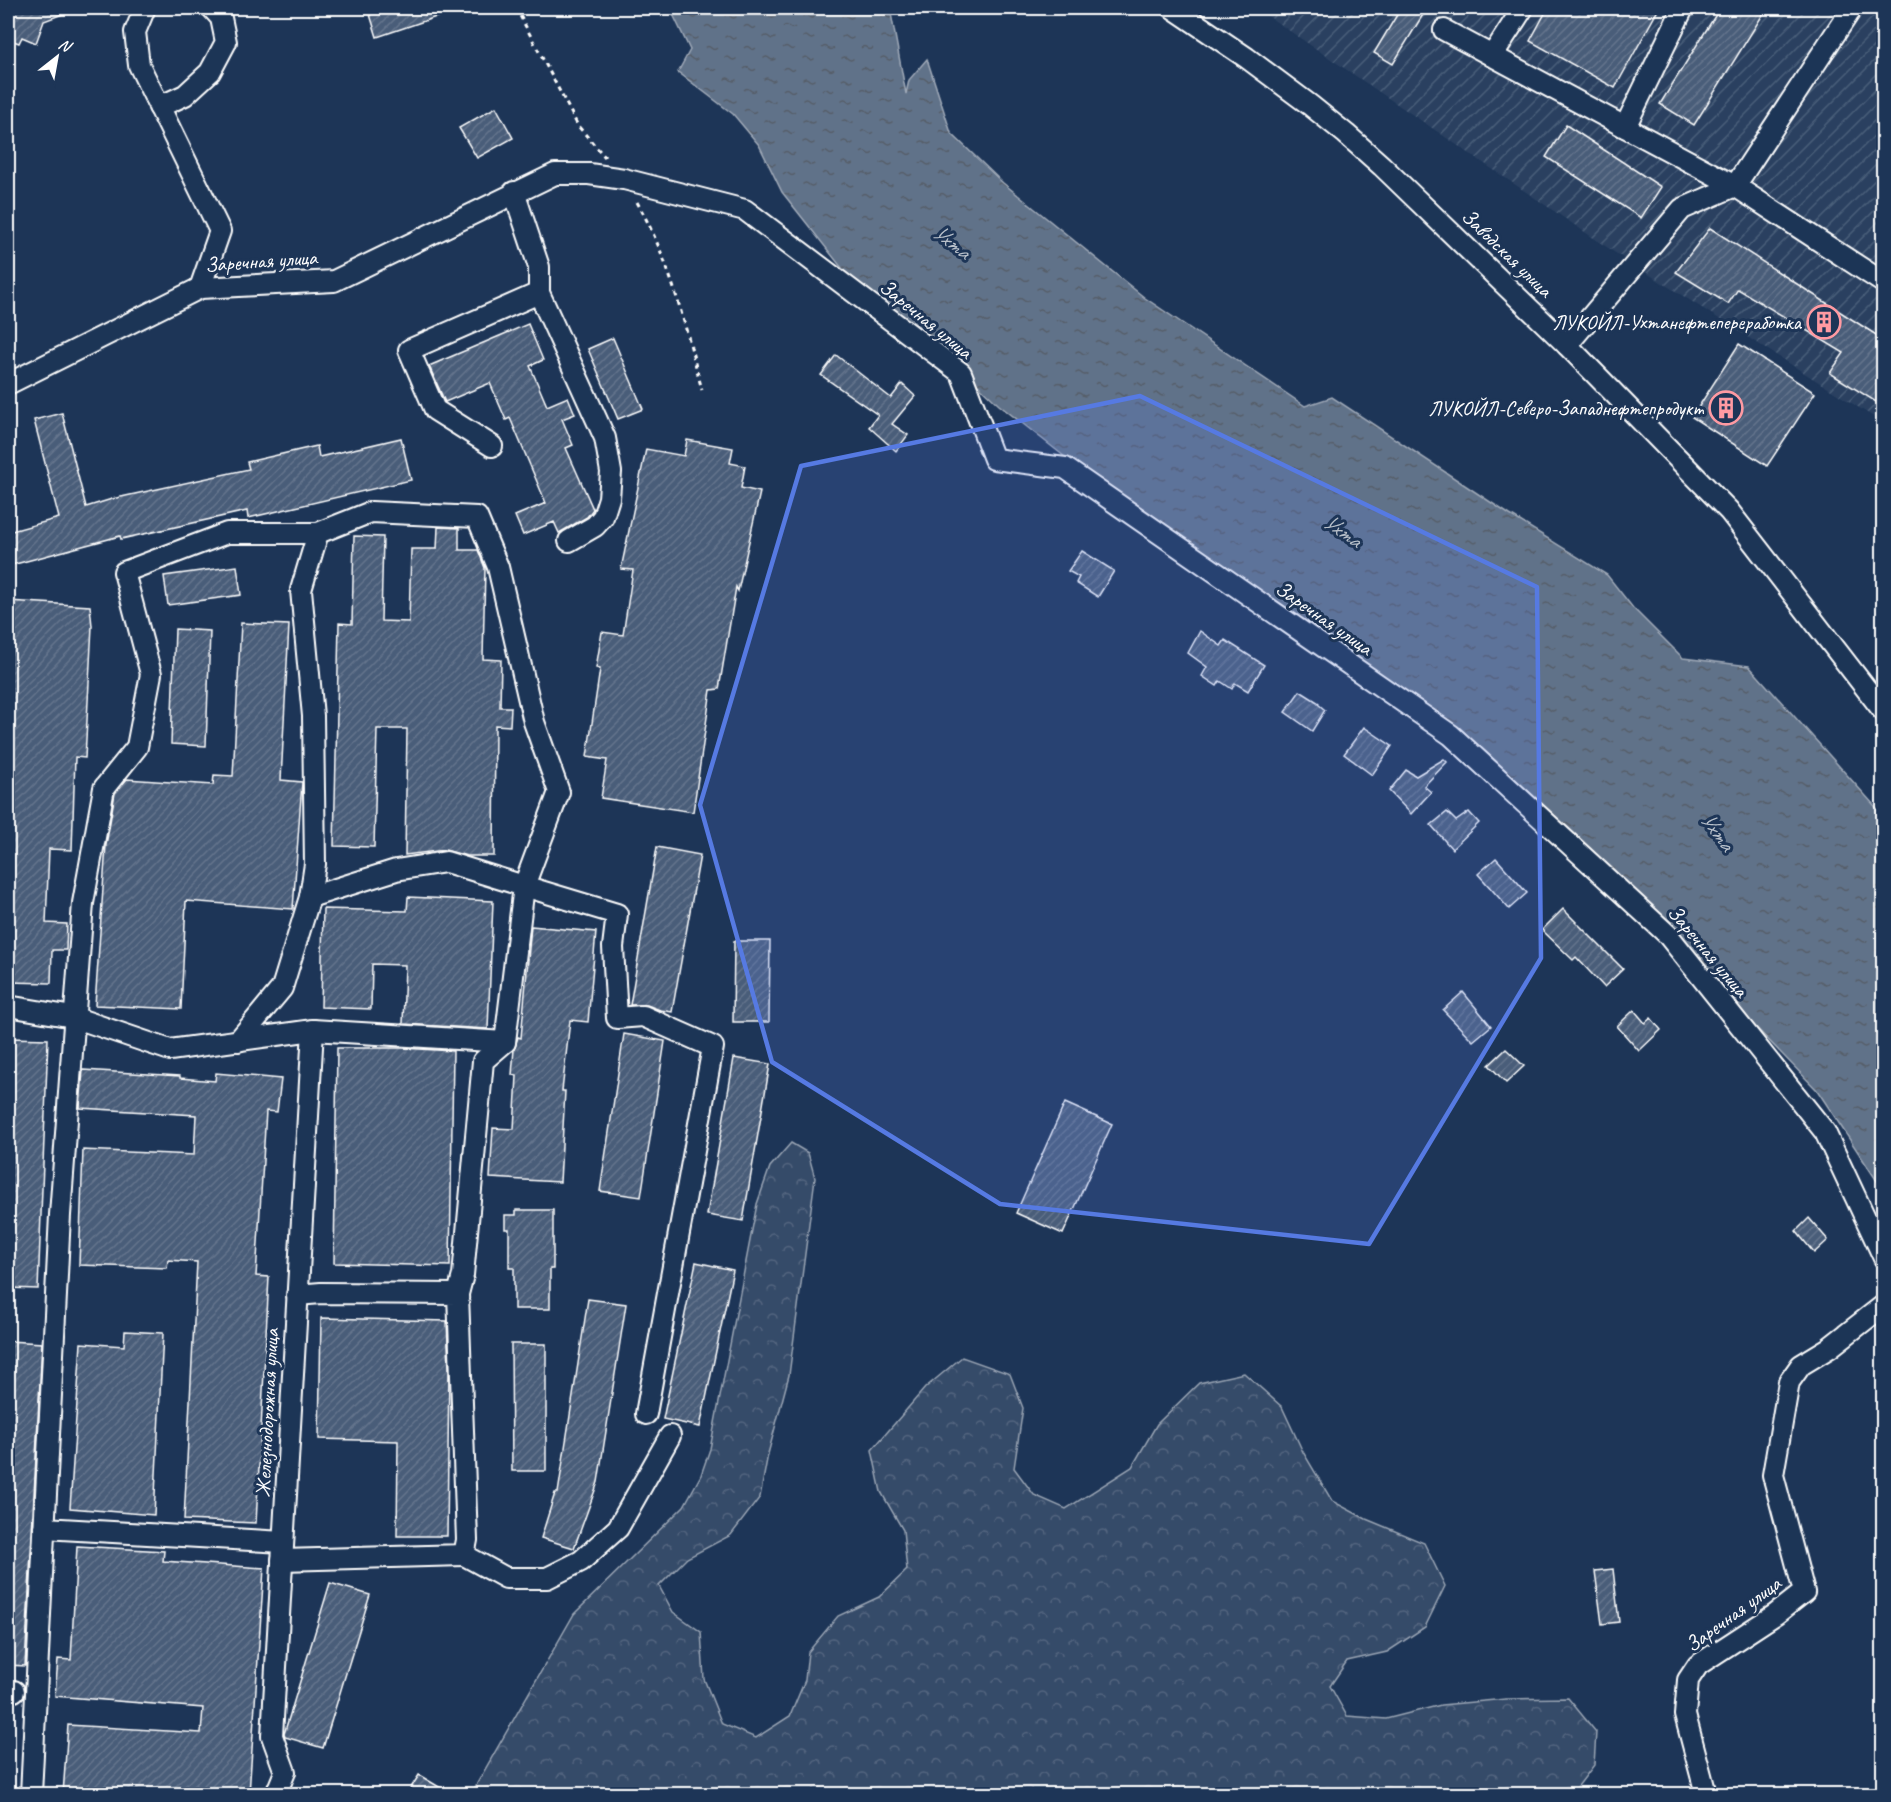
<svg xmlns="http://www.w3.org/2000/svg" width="1891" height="1802" font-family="Caveat,sans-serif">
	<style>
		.industrial { fill: url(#industrial-furrows) }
		.forest { fill: url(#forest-crowns); stroke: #9aa5b4; stroke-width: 1.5 }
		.water { fill: url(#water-ripples); stroke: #a0aab8; stroke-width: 1.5 }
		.building { fill: url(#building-hatch); stroke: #fff; stroke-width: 1.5 }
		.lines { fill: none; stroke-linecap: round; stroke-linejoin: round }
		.minor-casing { stroke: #fff; stroke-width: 24 }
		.path { stroke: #fff; stroke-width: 3; stroke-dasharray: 4.5 4.5; stroke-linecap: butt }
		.minor { stroke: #1d3557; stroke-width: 20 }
		.marked { fill: #567ae2; fill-opacity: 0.2; stroke: #567ae2; stroke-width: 4.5; stroke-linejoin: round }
		.labels { text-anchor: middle; stroke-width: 6; stroke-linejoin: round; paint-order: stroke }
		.street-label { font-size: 21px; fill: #fff; stroke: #1d3557 }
		.poi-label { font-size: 21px; fill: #fff; stroke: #1d3557; text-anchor: end }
		.water-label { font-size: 22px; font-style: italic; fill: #b8c0ca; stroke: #1d3557 }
	</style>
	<defs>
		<pattern id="industrial-furrows" width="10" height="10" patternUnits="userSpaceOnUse" patternTransform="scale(1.5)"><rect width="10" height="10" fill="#2a4161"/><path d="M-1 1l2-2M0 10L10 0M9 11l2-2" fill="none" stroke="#4a5e79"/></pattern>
		<pattern id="forest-crowns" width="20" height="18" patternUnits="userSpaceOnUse" patternTransform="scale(1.5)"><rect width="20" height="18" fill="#364b69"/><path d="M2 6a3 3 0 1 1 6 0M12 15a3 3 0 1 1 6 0" fill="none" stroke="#546680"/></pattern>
		<pattern id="water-ripples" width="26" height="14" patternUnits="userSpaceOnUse" patternTransform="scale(1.5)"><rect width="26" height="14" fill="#617289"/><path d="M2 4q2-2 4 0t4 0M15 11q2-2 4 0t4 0" fill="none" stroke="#555d67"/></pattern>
		<pattern id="building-hatch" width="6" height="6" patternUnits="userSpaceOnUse" patternTransform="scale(1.5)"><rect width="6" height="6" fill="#4a5d79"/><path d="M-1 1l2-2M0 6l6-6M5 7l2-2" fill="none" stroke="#65758d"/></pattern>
	</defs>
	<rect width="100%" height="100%" fill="#1d3557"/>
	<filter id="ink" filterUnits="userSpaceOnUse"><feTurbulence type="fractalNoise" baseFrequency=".0167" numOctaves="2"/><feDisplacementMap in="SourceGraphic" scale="12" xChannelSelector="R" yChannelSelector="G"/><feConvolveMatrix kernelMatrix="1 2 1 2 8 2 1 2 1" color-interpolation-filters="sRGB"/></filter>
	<g filter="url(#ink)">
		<polygon class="industrial" points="1256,8 1883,8 1883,423 1617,254"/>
		<polygon class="forest" points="791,1143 808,1153 815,1178 789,1375 768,1454 760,1497 731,1535 687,1558 659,1586 673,1612 701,1632 704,1679 722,1724 756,1738 790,1716 805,1680 808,1652 838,1616 879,1597 907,1570 903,1530 881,1492 872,1450 925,1388 962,1357 1010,1374 1023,1408 1014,1468 1034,1495 1066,1509 1132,1467 1157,1424 1199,1383 1244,1373 1282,1407 1303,1452 1332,1501 1366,1519 1424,1543 1445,1586 1425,1627 1387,1652 1347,1661 1330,1686 1347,1716 1386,1719 1441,1705 1506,1699 1568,1698 1596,1732 1594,1765 1572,1794 471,1794 574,1614 684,1506 701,1475 710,1449 757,1204 770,1167"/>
		<polygon class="water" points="670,8 890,8 906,94 909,80 927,59 951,133 1003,183 1145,298 1305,406 1332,397 1510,515 1607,575 1633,608 1683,658 1749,666 1883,815 1883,1190 1817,1090 1743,1014 1686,945 1457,730 1389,680 1319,635 1074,464 999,405 939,348 853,282 782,192 759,145 733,114 678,72 690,50"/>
		<g class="building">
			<polygon points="8,8 76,8 76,9 44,21 36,43 22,37 19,43 8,39"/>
			<polygon points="368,8 457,8 457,10 377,37"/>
			<polygon points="1401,8 1427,8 1393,64 1374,53"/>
			<polygon points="1548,8 1659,8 1615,88 1530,41"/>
			<polygon points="1720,8 1767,8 1694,125 1660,104"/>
			<polygon points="496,107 513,138 477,158 459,128"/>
			<polygon points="1566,125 1661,187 1641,218 1546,157"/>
			<polygon points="1710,228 1884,340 1884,407 1830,373 1844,353 1738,289 1728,304 1676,272"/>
			<polygon points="528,324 543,360 530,366 547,406 568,397 575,414 562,419 573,445 566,448 593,509 587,517 559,533 554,522 523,535 515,516 546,503 510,418 506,420 490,383 445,402 429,366"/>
			<polygon points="613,338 643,409 618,419 588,349"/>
			<polygon points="1739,344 1815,393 1767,466 1692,417"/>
			<polygon points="836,355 891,398 902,384 915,396 892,424 908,435 896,451 869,427 878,415 821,375"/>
			<polygon points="62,413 86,507 112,499 249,469 247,462 317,446 319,457 401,438 411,480 248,518 247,511 121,539 120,536 8,566 8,532 59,518 34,420"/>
			<polygon points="687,440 733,448 730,463 745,466 741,488 760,492 738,591 736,587 719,689 711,690 693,812 601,798 607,760 587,757 600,669 596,668 602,632 623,635 633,570 621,569 646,449 684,456"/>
			<polygon points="438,527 459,528 459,550 478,550 485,568 483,659 501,660 500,707 511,707 510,726 495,725 494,856 467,856 445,850 405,855 407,729 377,729 374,847 334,846 339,623 352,624 354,536 383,537 381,621 409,622 411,549 437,549"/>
			<polygon points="1082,551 1114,571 1098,597 1076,583 1079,577 1068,571"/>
			<polygon points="237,566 241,595 168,605 164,576"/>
			<polygon points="8,601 90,606 92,626 85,758 75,757 72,850 49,849 46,923 67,924 66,950 52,950 51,983 8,982"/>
			<polygon points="241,623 289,625 281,780 302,782 293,909 186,901 181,1009 95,1005 106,845 115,793 127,779 213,785 214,775 233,776"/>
			<polygon points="175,629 210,631 206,746 171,744"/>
			<polygon points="1200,631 1221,646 1225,640 1264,665 1248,691 1235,683 1232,689 1220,681 1217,686 1202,676 1207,667 1188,653"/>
			<polygon points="1300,691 1319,703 1318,704 1325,710 1312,731 1285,712"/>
			<polygon points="1364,727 1392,746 1372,775 1344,754"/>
			<polygon points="1444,759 1447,762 1424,786 1431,792 1411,814 1389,791 1406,770 1416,776"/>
			<polygon points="1447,812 1456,821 1469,812 1479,823 1452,849 1431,825"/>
			<polygon points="657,847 700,855 672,1012 660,1010 647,1005 630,1005"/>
			<polygon points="1496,858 1527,893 1509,909 1478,874"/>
			<polygon points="408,897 493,901 488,1029 403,1024 405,965 372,964 371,1009 321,1007 323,909 407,911"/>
			<polygon points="1563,909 1623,969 1604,987 1576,957 1573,960 1542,930"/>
			<polygon points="531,926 596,932 588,1022 570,1020 562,1091 565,1091 560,1182 490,1178 493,1128 514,1129 517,1076 512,1075 514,1049 518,1037 521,1038"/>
			<polygon points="734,941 770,941 769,1022 733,1022"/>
			<polygon points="1463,992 1491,1026 1473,1041 1443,1010"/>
			<polygon points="1634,1010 1645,1023 1651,1018 1661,1030 1639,1051 1617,1026"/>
			<polygon points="624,1034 665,1041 641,1197 600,1191"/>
			<polygon points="8,1038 48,1039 38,1289 8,1288"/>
			<polygon points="337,1048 402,1048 453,1051 450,1266 334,1263"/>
			<polygon points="1506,1049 1524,1066 1506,1083 1489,1065"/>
			<polygon points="734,1058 770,1064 743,1221 707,1215"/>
			<polygon points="83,1070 180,1076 180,1078 215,1081 216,1073 281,1079 277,1112 266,1111 256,1276 269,1277 256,1523 184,1520 197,1262 168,1260 167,1268 79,1265 83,1150 194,1155 196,1115 80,1108"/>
			<polygon points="1065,1103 1112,1124 1063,1234 1016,1213"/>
			<polygon points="516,1210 553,1210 553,1269 550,1269 550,1309 514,1309 514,1268 509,1268 509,1229 505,1229 505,1215 516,1215"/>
			<polygon points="1809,1218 1828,1240 1814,1253 1796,1231"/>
			<polygon points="696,1262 733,1270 700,1427 663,1419"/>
			<polygon points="588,1299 626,1304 598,1482 574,1548 541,1538 555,1493 558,1493"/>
			<polygon points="321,1318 447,1321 449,1368 447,1536 397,1536 398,1441 319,1439"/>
			<polygon points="125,1331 163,1333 154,1515 70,1508 81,1343 124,1346"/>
			<polygon points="8,1341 42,1343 25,1666 8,1665"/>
			<polygon points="511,1344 546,1344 546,1471 512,1471"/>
			<polygon points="77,1546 164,1551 163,1561 264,1568 249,1794 63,1794 68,1725 201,1733 203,1708 55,1696 58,1659 71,1660"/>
			<polygon points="1613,1569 1619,1622 1602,1624 1595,1571"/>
			<polygon points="330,1583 370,1595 323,1748 285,1737 284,1734"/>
			<polygon points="419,1775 451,1794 407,1794"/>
		</g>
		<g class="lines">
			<defs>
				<g id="minor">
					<polyline points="145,8 135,32 139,65 220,231 200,288"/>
					<polyline points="1173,8 1247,58 1310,105 1346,134 1382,166 1567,345 1729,511 1884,712"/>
					<polyline points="1444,30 1735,186 1884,283"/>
					<polyline points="1492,56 1523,8"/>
					<polyline points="159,107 185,95 210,72 226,42 221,18 212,8"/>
					<polyline points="1625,127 1683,8"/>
					<polyline points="514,192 539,267 539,293 605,438 611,472 609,498 603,517 595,526 569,541"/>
					<polyline points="1567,345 1682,209 1735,186 1852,8"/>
					<polyline points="8,384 200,288 334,281 555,174 589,174 624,179 745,210 961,373 994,459 1065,468 1451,735 1667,934 1825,1132 1884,1258"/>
					<polyline points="492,446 435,410 409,350 539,293"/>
					<polyline points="8,1006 73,1017 170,1050 313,1030 505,1042 524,886 446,862 396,870 310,897"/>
					<polyline points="238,1041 282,988 310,897 315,864 313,716 301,590 318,533 371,512 477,517 498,567 534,722 559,792 524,886 617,914 613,947 617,1018 643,1016 713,1047 646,1414"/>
					<polyline points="458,1294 463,1275 483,1061 505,1042"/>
					<polyline points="44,1528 283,1542"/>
					<polyline points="464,1555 506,1578 547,1578 581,1561 618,1528 670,1436"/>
					<polyline points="282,1560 464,1555 467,1540 458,1294 321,1293 297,1295"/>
					<polyline points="8,1691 14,1691"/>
					<polyline points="31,1794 60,1215 83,903 104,788 137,747 151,674 124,572 227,533 318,533"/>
					<polyline points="276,1794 285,1772 272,1736 313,1030"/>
					<polyline points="1706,1794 1685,1715 1688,1680 1698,1665 1776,1614 1804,1592 1773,1475 1789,1382 1801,1365 1829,1348 1884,1305"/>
				</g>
			</defs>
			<use href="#minor" class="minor-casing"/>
			<g class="path">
				<polyline points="516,8 578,126 605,157"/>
				<path d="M637,202c33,58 48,123 65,188"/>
			</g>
			<use href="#minor" class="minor"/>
		</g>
	</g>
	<path class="marked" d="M1140,396l397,191 4,371 -172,286 -369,-40 -228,-142 -72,-257 101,-339z"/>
	<defs>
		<symbol id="building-ring" viewBox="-11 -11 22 22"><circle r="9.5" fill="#1d3557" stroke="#ff9aa2" stroke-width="1.5"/><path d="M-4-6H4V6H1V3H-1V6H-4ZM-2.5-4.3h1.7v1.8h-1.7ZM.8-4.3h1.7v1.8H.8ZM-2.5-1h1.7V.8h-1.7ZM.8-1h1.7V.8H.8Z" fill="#ff9aa2"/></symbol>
	</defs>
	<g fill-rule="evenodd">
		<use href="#building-ring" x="1805" y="303" width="38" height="38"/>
		<use href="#building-ring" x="1707" y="389" width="38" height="38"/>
	</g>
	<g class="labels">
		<g class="street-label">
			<text transform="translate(1507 253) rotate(44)" y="7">Заводская улица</text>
			<text transform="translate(261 261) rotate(-4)" y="7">Заречная улица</text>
			<text transform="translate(926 319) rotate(39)" y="7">Заречная улица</text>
			<text transform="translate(1324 618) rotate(35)" y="7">Заречная улица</text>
			<text transform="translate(1708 951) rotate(50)" y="7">Заречная улица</text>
			<text transform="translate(267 1413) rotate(-87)" y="7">Железнодорожная улица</text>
			<text transform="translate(1733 1614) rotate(-36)" y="7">Заречная улица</text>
		</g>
		<g class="poi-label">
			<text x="1801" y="329">ЛУКОЙЛ-Ухтанефтепереработка</text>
			<text x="1703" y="415">ЛУКОЙЛ-Северо-Западнефтепродукт</text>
		</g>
		<g class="water-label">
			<text transform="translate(952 241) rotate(38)" y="8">Ухта</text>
			<text transform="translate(1343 530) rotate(35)" y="8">Ухта</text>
			<text transform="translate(1718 831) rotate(54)" y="8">Ухта</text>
		</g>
	</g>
	<rect width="1891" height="1802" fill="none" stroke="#1d3557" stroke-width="30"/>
	<rect x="15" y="15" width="1861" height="1772" fill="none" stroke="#fff" stroke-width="2" filter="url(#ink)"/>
	<g transform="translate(57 57) rotate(31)" stroke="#1d3557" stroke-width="4.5" paint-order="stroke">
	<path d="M0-4.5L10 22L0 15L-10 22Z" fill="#ffffff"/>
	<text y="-9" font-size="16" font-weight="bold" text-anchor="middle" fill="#ffffff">N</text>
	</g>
</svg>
